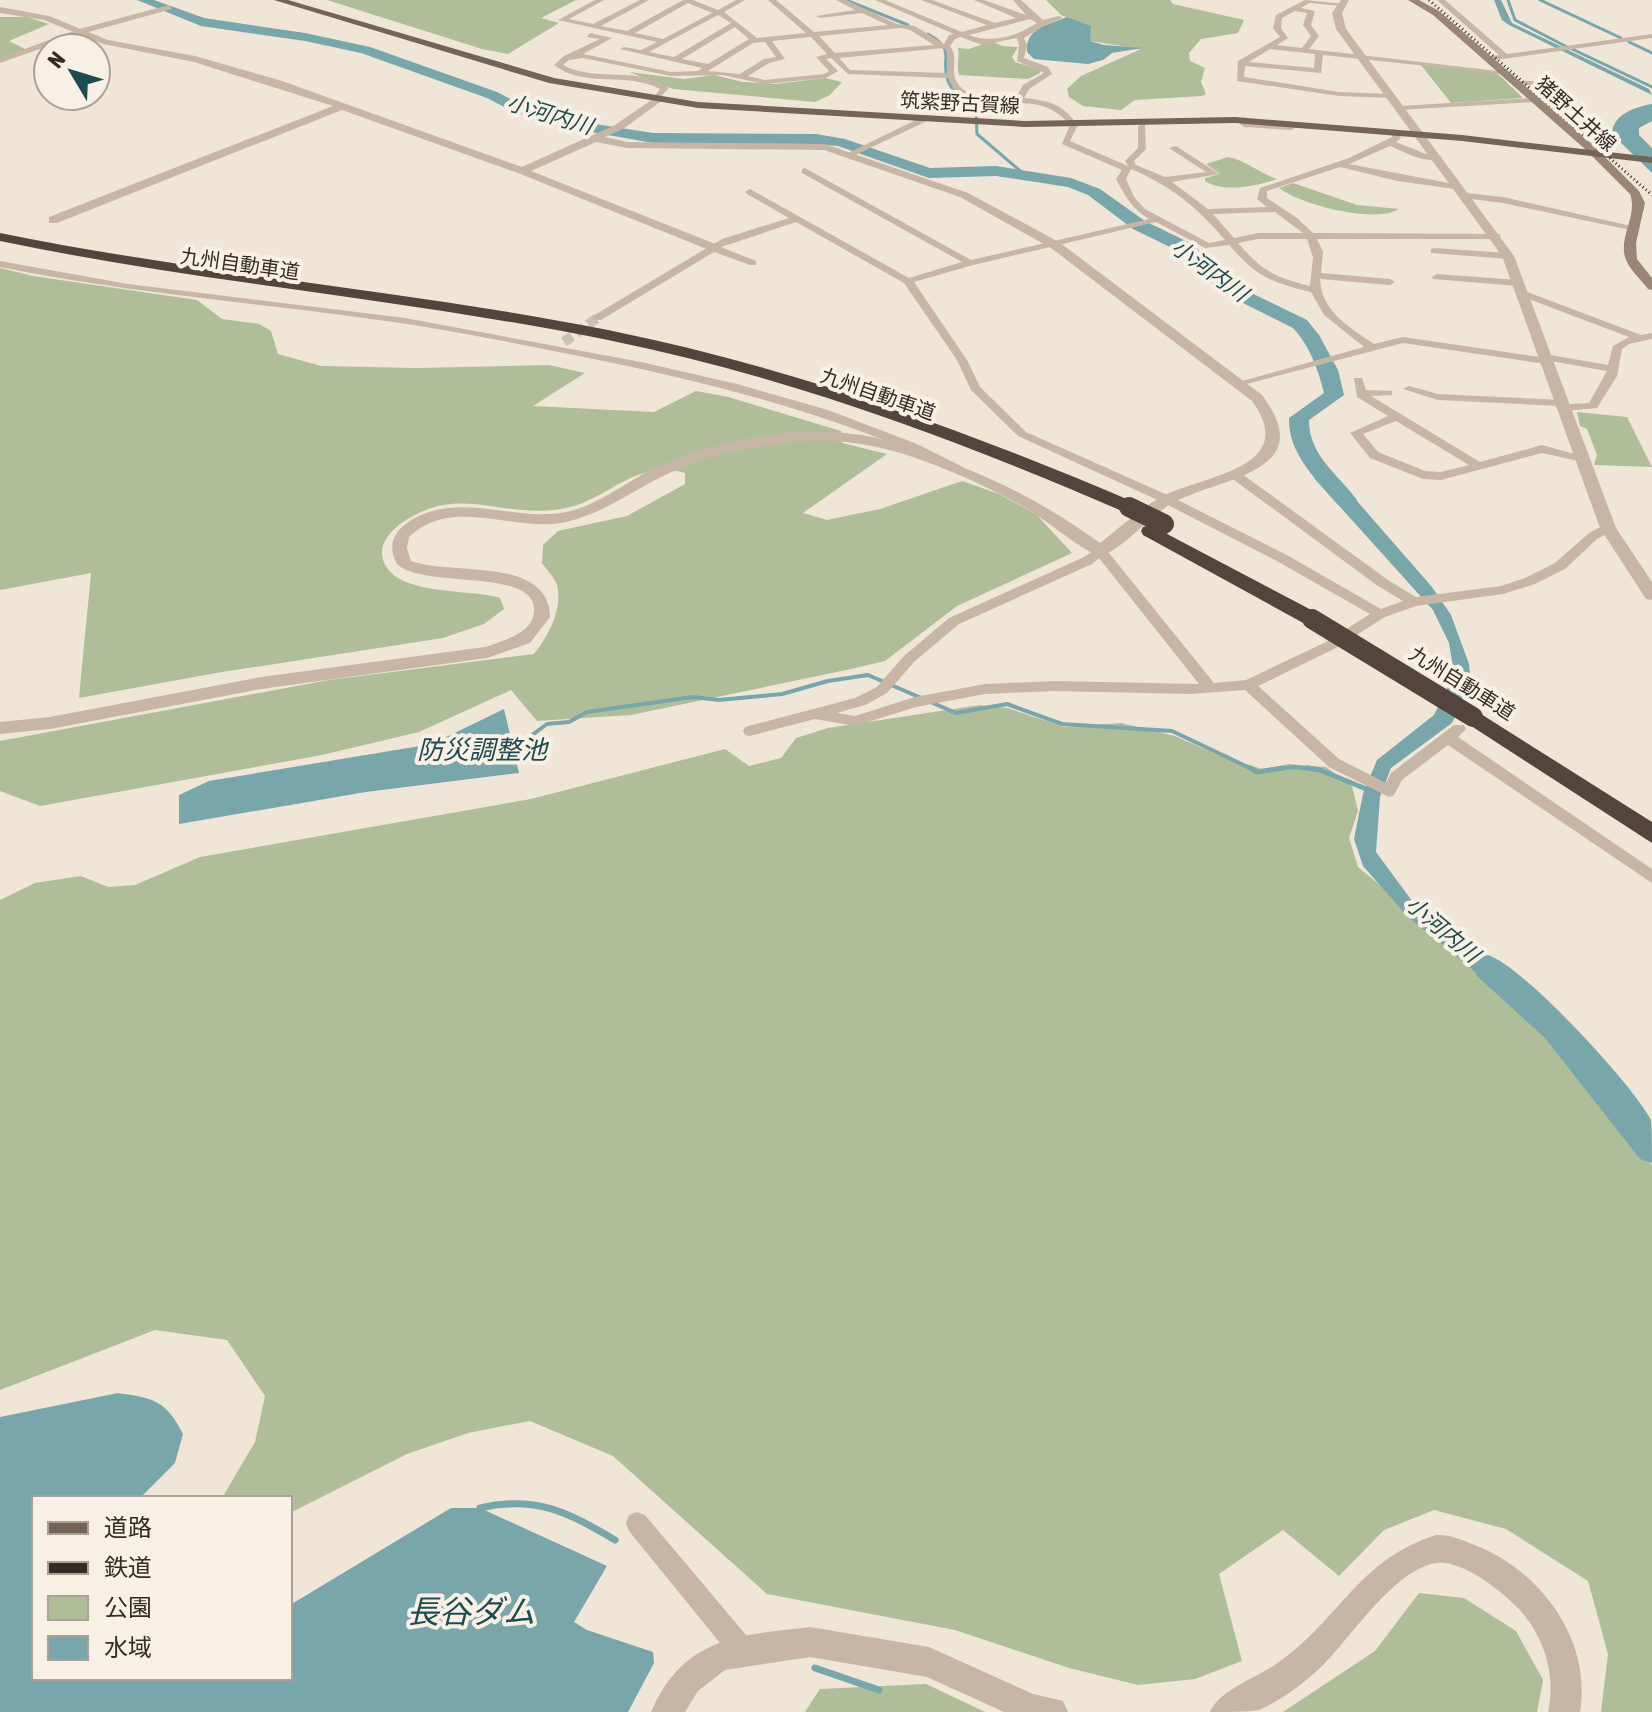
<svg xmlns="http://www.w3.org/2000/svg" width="1652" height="1712" font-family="'Asap Condensed','Noto Sans JP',sans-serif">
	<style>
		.green { fill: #afbd99 }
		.water { fill: #78a6ab }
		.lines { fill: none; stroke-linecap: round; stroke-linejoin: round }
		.stream-far3 { stroke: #78a6ab; stroke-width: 3 }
		.stream-far2 { stroke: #78a6ab; stroke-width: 4 }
		.stream-far1 { stroke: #78a6ab; stroke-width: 5 }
		.stream { stroke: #78a6ab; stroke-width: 7 }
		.river { fill: #78a6ab; fill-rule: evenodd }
		.minor-tunnel { stroke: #c9c1b4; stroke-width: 10; stroke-dasharray: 10 5; stroke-linecap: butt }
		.minor { fill: #c7b6a5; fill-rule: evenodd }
		.tertiary { fill: #c7b6a5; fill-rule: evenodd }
		.secondary { fill: #9a8676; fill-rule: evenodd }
		.primary { fill: #746357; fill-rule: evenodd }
		.motorway { fill: #53453d; fill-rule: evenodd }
		.rail { stroke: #332b26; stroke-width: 3; stroke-dasharray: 1 3; stroke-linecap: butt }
		.motorway-bridge { stroke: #53453d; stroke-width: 20 }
		.labels { text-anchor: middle; stroke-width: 8; stroke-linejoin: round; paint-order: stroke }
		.far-street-label { font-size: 20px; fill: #332b26; stroke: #f8f0e4 }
		.far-water-label { font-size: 22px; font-style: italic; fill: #1d4b52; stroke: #f8f0e4 }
		.water-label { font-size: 26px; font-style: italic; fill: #1d4b52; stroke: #f8f0e4 }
		.near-water-label { font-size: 32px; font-style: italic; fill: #1d4b52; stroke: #f8f0e4 }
	</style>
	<rect width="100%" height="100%" fill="#efe6d8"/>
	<g class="green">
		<polygon points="327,0 576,0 541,18 559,23 508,54 482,49"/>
		<polygon points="1046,0 1170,0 1173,4 1244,20 1238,33 1201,39 1189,53 1190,61 1205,68 1201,82 1206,94 1202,96 1135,100 1121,110 1083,106 1069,97 1067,89 1081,76 1141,49 1090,41 1090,26 1061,15"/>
		<polygon points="0,17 27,17 49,24 9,41 27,50 0,59"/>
		<path d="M992,41l10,5 16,1 -6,10 3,5 26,8 -1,3 -12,6 -69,-4c-3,-10 1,-17 -1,-27l11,1z"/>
		<polygon points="1421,65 1497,73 1523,98 1451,103"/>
		<polygon points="629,72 684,79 714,75 743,82 776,84 825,78 842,82 830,95 815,102 673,89"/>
		<path d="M1228,157c16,3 32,16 49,22 -19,7 -54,14 -72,2v-3l15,-4 -14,-10z"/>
		<path d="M1293,183l64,22 42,4c-25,15 -97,-4 -120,-21z"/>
		<path d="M0,268l33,8 164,24 25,19 37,5 12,7 7,23 43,12 95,2 133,-3 36,8 -52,33 121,6 42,-21 32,6 113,34 1,12 45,11 -84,59 24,7 53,-11 82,-28 37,13 37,20 36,39 -115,53 -72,55 -34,8 -220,46 -94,6 -26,-31 -92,42 -97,23 -282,51 -40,-15v-50l329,-61 205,-26c14,-18 29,-44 23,-69 -2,-7 -11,-16 -15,-22l1,-18 15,-14 69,-15 58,-32v-11c-55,-15 -79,33 -131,37 -61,6 -97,-26 -154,14 -9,7 -19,18 -18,30 4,44 90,34 118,44l4,11 -20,15 -41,14 -227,35 -137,25 12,-125 -91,17z"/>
		<polygon points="1577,412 1627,417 1652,467 1594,465 1597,455 1587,429 1580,426"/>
		<polygon points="980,705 1007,708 1065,727 1121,723 1175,736 1218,755 1265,770 1288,764 1326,767 1352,786 1358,811 1349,838 1358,867 1515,996 1583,1074 1619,1126 1652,1165 1652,1712 1601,1712 1608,1654 1588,1581 1506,1529 1434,1510 1384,1530 1339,1576 1283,1530 1219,1574 1242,1661 1195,1679 1138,1685 1069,1668 955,1630 767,1594 613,1456 530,1421 468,1433 407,1454 290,1513 290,1498 222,1498 255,1442 265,1396 227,1340 155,1330 0,1390 0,900 35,883 81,876 108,887 135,885 200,857 531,799 725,749 749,766 781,758 796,738 828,728"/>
		<polygon points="1419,1593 1464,1598 1516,1631 1543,1680 1537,1712 1283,1712 1375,1651"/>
		<polygon points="926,1684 985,1712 805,1712 820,1689"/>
	</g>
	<g class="water">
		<polygon points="1494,0 1501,0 1512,23 1649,89 1652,95 1509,25 1502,20"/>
		<path d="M1067,17l24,9 -1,15 14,4 39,3 -31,5 -9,7 -15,4 -54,-5 -7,-7c-2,-24 21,-27 40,-35z"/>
		<path d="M1652,104v17l-13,7v7l13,13v25l-40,-39c1,-20 23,-27 40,-30z"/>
		<polygon points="1329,469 1432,587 1451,615 1469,664 1471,684 1452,723 1391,768 1380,797 1376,852 1415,905 1521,982 1515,1004 1408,917 1363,866 1354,839 1363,794 1377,760 1434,715 1454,674 1449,643 1433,610 1314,478"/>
		<polygon points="504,709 519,773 366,792 179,824 179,795 209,781 432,744"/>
		<path d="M118,1393c35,5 48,7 65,41l-8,29 -35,35h-106v180h256v-73l161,-97h29l127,58 -33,56 13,8 66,22 1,11 -26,49h-628v-295z"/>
	</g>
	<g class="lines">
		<g class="stream-far3">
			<polyline points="846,0 908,25"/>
			<polyline points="1508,0 1515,20 1567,47"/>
			<polyline points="1540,0 1621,38"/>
			<path d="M928,34c31,18 10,24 21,49 6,12 18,20 27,29l1,22 48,41"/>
			<polyline points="1629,42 1652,53"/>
			<polyline points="1572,49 1652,87"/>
		</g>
		<g class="stream-far2">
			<polyline points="508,742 528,738 547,724 569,722 587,712 693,697 719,700 782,694 828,681 868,675 956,713 1007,704 1062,724 1172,731 1254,770"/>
			<polyline points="1268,770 1294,767 1321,770"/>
		</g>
		<g class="stream-far1">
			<polyline points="1250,768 1257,772 1283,768"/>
			<polyline points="1307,768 1320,770 1371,791"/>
		</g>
		<g class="stream">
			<path d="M480,1508c55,-13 88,4 135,32"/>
			<polyline points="815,1668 879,1690"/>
		</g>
		<g class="river">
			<path d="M137,0h17l50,18 101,15 65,14 127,45 27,14 52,15 77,12 163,1 29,5 85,29 66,-2 75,12 29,11 45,32 47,23 45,42 70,34 12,15 19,35 6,25 -35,25c0,36 29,54 48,80l-3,5h-16c-22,-26 -50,-51 -49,-87l35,-25c-6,-24 -14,-47 -31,-65l-68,-34 -45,-42 -47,-23 -45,-34 -20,-8 -72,-11 -67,2 -91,-32 -22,-2 -163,-1 -79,-14 -60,-17 -27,-14 -126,-45 -56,-12 -104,-15z"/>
			<path d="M1488,955c36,12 145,130 163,165 1,11 1,31 1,43l-12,-4 -95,-121 -68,-62 -4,-9 4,-9z"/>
		</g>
		<polyline class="minor-tunnel" points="564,342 597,318"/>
		<g class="minor">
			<path d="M595,0h9l-35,19 24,5 47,-24h9l-48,26 26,5 56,-31h10l25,10 18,-10h9l-21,12 33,26 49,-5 -38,-33h8l38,32 74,-7 -26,-12 -42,5 -4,-2 39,-6 -19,-10h10l51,24 18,2 29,18 5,-9 5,-1 -79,-34h10l77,32 25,-7 -66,-25h11l63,23 21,-5 -42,-18h10l42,15 -13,-15h8l22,20 16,-4 4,2 -18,7 -21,13 3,7 -3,13 24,9 4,7 -23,15 -5,9c26,3 37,5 54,27l-8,16 58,25 -3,-5 13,-13v-22l7,-2 1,25 -12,12 2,4 29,12 41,-5 -37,-24 7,-2 43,28 -47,8 36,27 59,-2 -10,-8 3,-11 89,-30 43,-21 -1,-5 4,-3 6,9 -5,4 30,12 14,2 1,2c-15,7 -36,-6 -51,-12l-41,18 110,21 3,1v4l-65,-9 -57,-14 -73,24v7l30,20 16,15 186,1 2,2 -5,3h-179l6,13 -2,21 69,6 5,3 -5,3 -70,-6c1,33 31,49 54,65l29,-7 137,20 5,-3 63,11 5,-19 16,-9 -111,-42 -1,-2 5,-3 119,45 11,-2v6l-23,5 -7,5 -5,27 -20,32 -32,3 -4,-1 -1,-4 -122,-6 -35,-11 6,-3 29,8 125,6 4,1 1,3 21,-1 18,-32 -56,-10 -5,3 -143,-21 -168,44v-4l129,-36 -40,-32 -13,-23c-41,-10 -54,-15 -82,-47l-24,3 -49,-26 -183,43 -59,17 53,78 13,27 46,45 146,65 113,57 96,55 22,-8 -25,-15 -148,-109v-6h8l150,109 28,17 85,-11 24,-8 30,-15 34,-30 15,-8h8v6l-15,8 -32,30 -30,15 -32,10 -87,12 -31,11 -49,31 -78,38 81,73 47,24 5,-10 63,-48h10l2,4 -8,8 194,132v14l-204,-138 -46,35 -8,15 -5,2 -60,-30 -84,-77 -55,4 -136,-3 -69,3 -69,13 -61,19 -40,-7 -65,17 -5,-1 -2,-4 2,-4 110,-29 22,-11 27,-31 45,-38 133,-60 18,-11 5,1 109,135 32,-3 80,-38 44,-28 -95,-54 -111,-57 -146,-67 -47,-46 -14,-30 -53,-77 -108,-61 -75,25 35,14v4h-6l-36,-13 -113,68h-8v-4l129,-77 67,-21 -42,-24 -2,-2 5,-3 159,89 53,-16 -160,-89v-4l3,-1 166,92 178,-41c-17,-10 -24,-23 -33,-40l6,-9 -60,-26 8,-19c-34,-41 -81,-7 -112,-31 -4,-3 -7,-11 -10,-16l-100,-4 -17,-16 -5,1 12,12 -12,7 -61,6 -43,-9 -51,1 -88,-18 -14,2 -6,5c33,18 75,0 106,23l-13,14 -4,-2 8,-11c-33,-18 -75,0 -106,-24l10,-9 36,-17 -13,-2 3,-4 22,5 -29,16 88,18 27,-1 4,-3 -82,-19 4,-2 17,3 16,-8 -99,-22zM688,3l24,10 -49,26 -28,-6zM718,15l13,8 -57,34 -25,-5zM1030,19l7,4c-20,13 -46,21 -68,12zM735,27l14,12 -41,25 -26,-5zM901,28l9,2 24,15 -99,8 -16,-17zM811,37l16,17 -11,3 13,14 -5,3 -59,6 -17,-4 21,-13 16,-4 -13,-18zM961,37l21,8 35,-7 2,7 -2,16 27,12 -21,12 -7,13c-19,0 -53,3 -61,-20 -3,-12 3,-21 -5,-32l5,-7zM765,42l11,15 -12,2 -24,15 -32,-3 45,-28zM944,48l3,5v20l-97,-3 -11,-12zM1131,169c40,17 66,38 94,71l-16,3 -64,-34 -11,-12 -8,-18zM1275,212l28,21h-45l-24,5 -21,-24zM1258,239h49l6,18 -3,29c-35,-9 -48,-15 -72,-43zM1099,558l100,126 -145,-3 -69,3 -70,13 -60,19 -18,-3 28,-8 22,-12 27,-31 45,-38 133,-60z"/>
			<path d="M1305,0l40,4 -4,2 -32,-3 -8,5 14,3 -4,14 8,11 -10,13 197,23 -4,2 -179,-19 -2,18 -76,-7 -1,11 95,15 52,2 4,2 -4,2 -52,-2 -102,-15 1,-20 42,-24 -7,-9 3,-13zM1295,11l12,2 -4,12 8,11 -9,12 -25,-3 11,-7 -7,-10 1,-10zM1270,49l45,5 -1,14 -65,-6z"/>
			<polygon points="1437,0 1445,0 1507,54 1652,34 1652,38 1488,61 1485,57 1499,55"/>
			<polygon points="169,5 172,9 85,33 0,63 0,58 79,29"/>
			<polygon points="1515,81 1538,81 1542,83 1538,85 1512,85"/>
			<polygon points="1533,98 1536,102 1399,110 1395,108 1399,106"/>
			<polygon points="924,116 928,119 927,121 853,156 846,154"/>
			<polygon points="1244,117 1248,122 1292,124 1296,127 1292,130 1244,127 1240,124 1240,120"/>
			<polygon points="1466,193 1503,197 1640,228 1635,231 1503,203 1463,198 1463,194"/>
			<polygon points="1434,248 1508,253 1513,256 1508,259 1431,253 1431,249"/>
			<path d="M0,261l128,23 277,34 236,44 96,22 91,26 89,34 46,23 -6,4 -4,-1c-118,-56 -241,-87 -369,-113 -71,-14 -142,-29 -213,-38 -124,-17 -248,-27 -371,-52z"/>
			<polygon points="1437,274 1518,280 1523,283 1518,286 1433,279 1432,277"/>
			<path d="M1354,378h8l4,12 26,1v4l-21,1 109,66 62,-17 47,13 -6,4 -41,-9 -101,27 -18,-1 -53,-21 -20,-25 38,-17 -31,-19zM1396,421l73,44 -28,7 -16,-1 -47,-19 -15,-18z"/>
			<polygon points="637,1512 645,1515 751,1641 754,1650 751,1659 742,1662 733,1659 629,1531 626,1523 629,1515"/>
		</g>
		<g class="tertiary">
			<polygon points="1341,0 1349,0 1342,13 1346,29 1514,256 1616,528 1652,582 1652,600 1646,599 1600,528 1502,256 1336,29 1332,13"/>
			<path d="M0,7l49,9 59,24 87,16 87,25 240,86 93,-42 41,-28 4,1v4l-37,27 -18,8 22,5 198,2 143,49 91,49 203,153c60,80 -46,82 -93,110 -21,13 -47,45 -69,51 -18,-5 -52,-35 -71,-46 -46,-27 -122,-61 -175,-67 -40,-5 -82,0 -120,9 -26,5 -51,14 -75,26 -33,17 -61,38 -98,45 -50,8 -110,-27 -152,14l-2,11 4,13c41,15 138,-5 139,56l-20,26 -43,15 -226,31 -211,40 -50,5v-12l50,-5 211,-40 224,-30c17,-6 46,-13 49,-34 5,-47 -111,-23 -137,-49 -12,-22 0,-37 20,-47 47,-24 100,5 149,-5 31,-6 58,-29 87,-43 58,-28 135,-43 200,-35 24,2 47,11 70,19 65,21 122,50 177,90 21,-16 41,-36 65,-48 42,-20 135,-28 87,-94l-201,-153 -91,-51 -136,-47 -197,-2 -31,-6 -65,29 187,74v6l-4,1 -196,-79 -176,-63 -285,113h-8v-6l284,-111 -139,-44 -91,-18 -59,-24 -44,-7z"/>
			<path d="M1436,1535c14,-1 29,6 41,11 65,26 115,95 103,166h-32c8,-37 -3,-73 -28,-102 -17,-18 -58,-51 -84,-47 -42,7 -83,72 -112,101 -18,18 -42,36 -65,46 -13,2 -34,2 -49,2 10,-23 49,-35 69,-50 61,-43 79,-102 157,-127z"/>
			<path d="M810,1627l119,20 104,47 30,7 5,11h-64l-77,-35 -117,-20 -85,13 -27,21 -13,21h-34c32,-75 88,-77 159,-85z"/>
		</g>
		<path class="secondary" d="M1408,0h11l20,11 155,135 45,45 6,12 -9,40 1,16 15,19v12l-4,-1c-7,-9 -20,-21 -23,-32 -6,-21 13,-42 5,-63l-44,-44 -153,-135z"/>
		<polygon class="primary" points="274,0 288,0 554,78 698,102 1025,121 1235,117 1462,135 1652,157 1652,163 1462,141 1235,123 1025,127 698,108 549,83"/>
		<g class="motorway">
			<path d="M0,233c201,41 407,57 608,97 183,37 357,100 528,173l2,4 -9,6 -7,-2c-166,-72 -336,-135 -514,-171 -202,-41 -407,-57 -608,-99z"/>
			<polygon points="1150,525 1319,614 1322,619 1312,626 1305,624 1143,535 1141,531 1143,527"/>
			<polygon points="1473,709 1652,822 1652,843 1465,722 1462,717 1465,712"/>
		</g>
		<polyline class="rail" points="1429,0 1652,195"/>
		<g class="motorway-bridge">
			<polyline points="1129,507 1164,524"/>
			<polyline points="1312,619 1473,717"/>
		</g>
	</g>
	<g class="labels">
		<g class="far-street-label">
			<text transform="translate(960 103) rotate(3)" y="7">筑紫野古賀線</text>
			<text transform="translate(1576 114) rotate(42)" y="7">猪野土井線</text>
			<text transform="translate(240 264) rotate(8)" y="7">九州自動車道</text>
			<text transform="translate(878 394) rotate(19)" y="7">九州自動車道</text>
			<text transform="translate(1462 683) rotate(32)" y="7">九州自動車道</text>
		</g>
		<g class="far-water-label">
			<text transform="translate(550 114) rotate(17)" y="8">小河内川</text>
			<text transform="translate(1210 270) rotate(36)" y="8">小河内川</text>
			<text transform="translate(1443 929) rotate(40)" y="8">小河内川</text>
		</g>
		<g class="water-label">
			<text x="482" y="759">防災調整池</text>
		</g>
		<g class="near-water-label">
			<text x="471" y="1623">長谷ダム</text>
		</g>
	</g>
	<rect x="32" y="1496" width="260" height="184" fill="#f8f0e4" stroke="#a9a198" stroke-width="2"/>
	<rect x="48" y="1522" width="40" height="12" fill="#746357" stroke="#a9a198" stroke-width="2"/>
	<text x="104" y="1536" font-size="24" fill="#332b26">道路</text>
	<rect x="48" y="1562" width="40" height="12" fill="#332b26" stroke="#a9a198" stroke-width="2"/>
	<text x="104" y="1576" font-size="24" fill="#332b26">鉄道</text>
	<rect x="48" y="1596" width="40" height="24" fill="#afbd99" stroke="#a9a198" stroke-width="2"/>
	<text x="104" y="1616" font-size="24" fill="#332b26">公園</text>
	<rect x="48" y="1636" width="40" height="24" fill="#78a6ab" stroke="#a9a198" stroke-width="2"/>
	<text x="104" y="1656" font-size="24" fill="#332b26">水域</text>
	<g transform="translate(72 72) rotate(308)"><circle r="38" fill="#f8f0e4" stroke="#a9a198" stroke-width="2"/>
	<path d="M0-6L14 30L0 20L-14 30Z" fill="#1d4b52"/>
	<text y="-12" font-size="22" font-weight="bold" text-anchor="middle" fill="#332b26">N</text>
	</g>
</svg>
